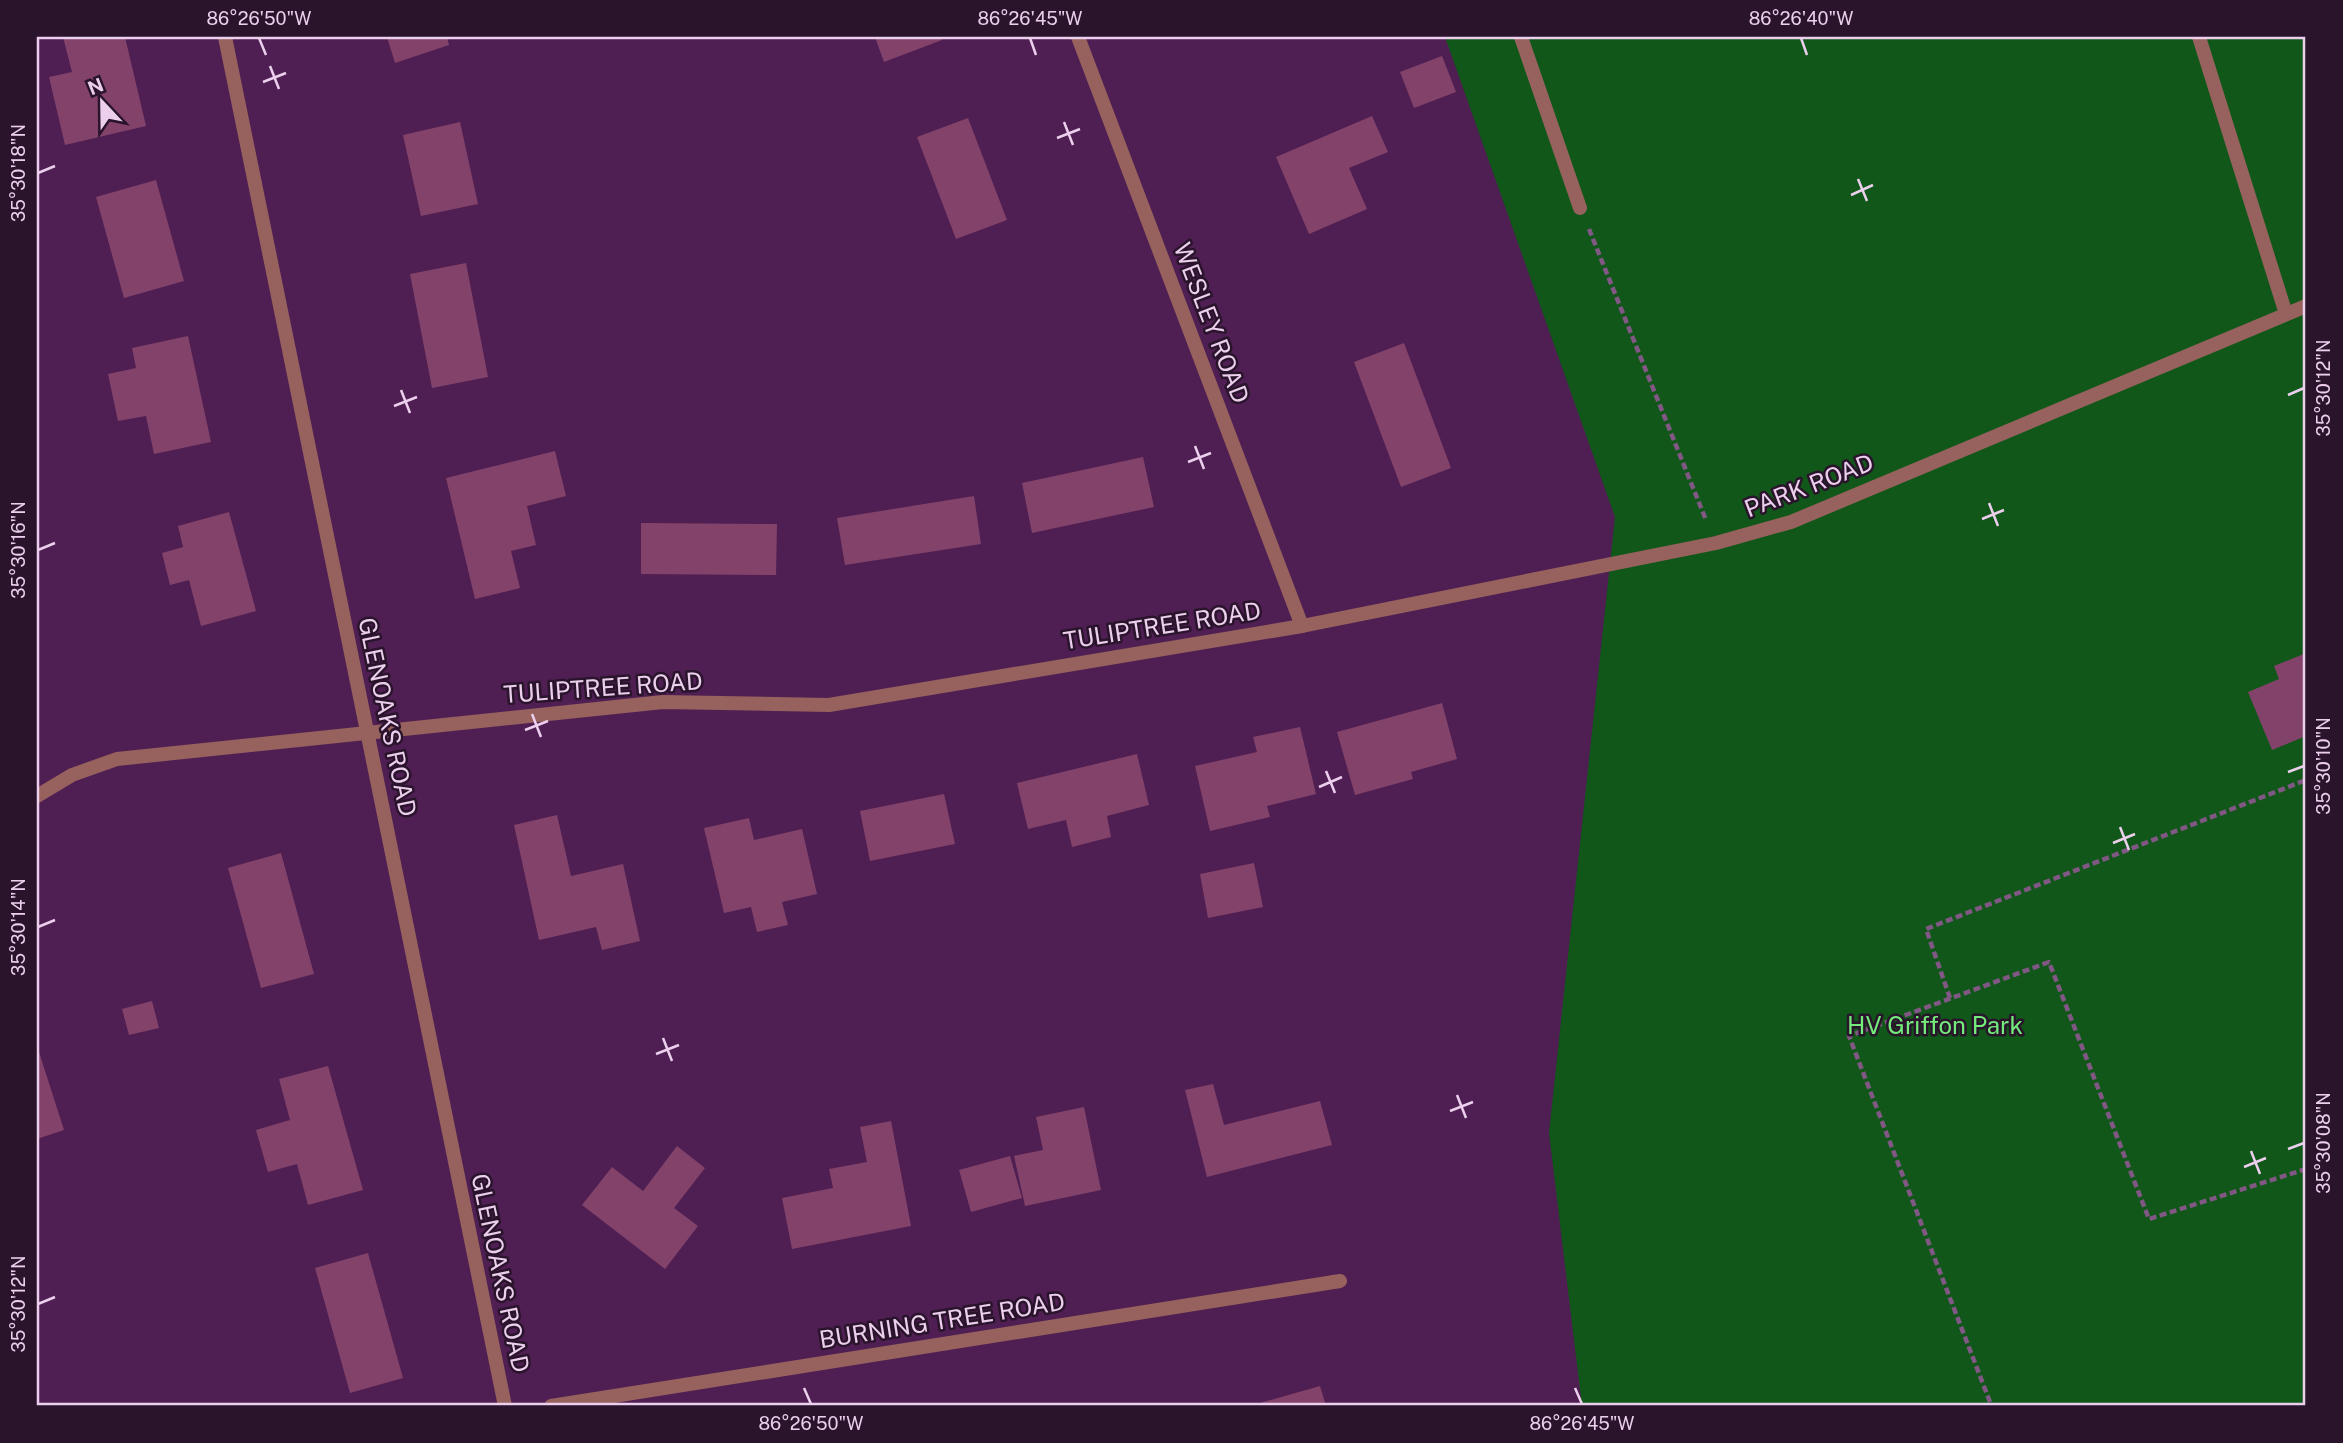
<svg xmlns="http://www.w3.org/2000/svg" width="2343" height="1443" font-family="'Public Sans',sans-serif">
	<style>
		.green { fill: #105719 }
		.building { fill: #834269 }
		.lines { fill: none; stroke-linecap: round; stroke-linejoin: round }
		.path { stroke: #815784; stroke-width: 4.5; stroke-dasharray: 7 3.5; stroke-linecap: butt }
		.lane { stroke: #97615d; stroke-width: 14 }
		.street { stroke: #97615d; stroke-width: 14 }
		.ticks { fill: none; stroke: #eccfed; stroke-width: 2.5 }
		.labels { text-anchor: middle; stroke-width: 5; stroke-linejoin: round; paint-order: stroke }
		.street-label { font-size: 24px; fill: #eccfed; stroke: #29142b }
		.park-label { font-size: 24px; fill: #74ec7b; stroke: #29142b }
		.neatline { fill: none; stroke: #eccfed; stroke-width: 2.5 }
		.ticks-label { font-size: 18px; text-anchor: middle; fill: #eccfed }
	</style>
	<rect width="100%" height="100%" fill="#4f1f53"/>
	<polygon class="green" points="1445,37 2306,37 2306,1406 1582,1406 1549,1133 1615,517"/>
	<g class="building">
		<polygon points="63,37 125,37 146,126 65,145 49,77 72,72"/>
		<polygon points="387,37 447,37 449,45 395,63"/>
		<polygon points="875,37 941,37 942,40 884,62"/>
		<polygon points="1442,56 1456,92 1414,108 1400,72"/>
		<polygon points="1372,116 1388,152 1349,168 1367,209 1309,234 1276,157"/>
		<polygon points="968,118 1007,220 956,239 917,137"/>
		<polygon points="460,122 478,204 421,216 403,135"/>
		<polygon points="156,180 184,281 124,298 96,197"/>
		<polygon points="466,263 488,377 432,388 410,274"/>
		<polygon points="188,336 211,442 154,454 146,416 118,421 108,374 136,368 132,348"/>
		<polygon points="1404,343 1451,468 1401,487 1354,362"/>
		<polygon points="555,451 566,496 527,506 536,545 511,551 520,588 475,599 446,478"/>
		<polygon points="1143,457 1154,507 1032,533 1022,483"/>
		<polygon points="974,496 981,544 845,565 837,518"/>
		<polygon points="229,512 256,611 201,626 189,580 170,585 162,553 183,547 178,526"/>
		<polygon points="641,523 777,524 776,575 641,574"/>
		<polygon points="2306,653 2306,736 2272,750 2248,692 2279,679 2274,666"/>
		<polygon points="1442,703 1457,759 1411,772 1413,779 1355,795 1337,732"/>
		<polygon points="1300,727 1316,794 1267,806 1270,817 1210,831 1195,766 1257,752 1253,737"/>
		<polygon points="1137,754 1149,805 1107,816 1111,837 1072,847 1066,820 1028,829 1017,783"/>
		<polygon points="944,794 955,844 870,861 860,811"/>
		<polygon points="557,815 571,876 623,864 640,941 602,950 596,927 539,940 514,825"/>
		<polygon points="749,818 754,840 802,829 817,894 782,902 788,925 757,932 751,907 724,913 704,828"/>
		<polygon points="281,853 314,974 261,988 228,868"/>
		<polygon points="1254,863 1263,907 1208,918 1200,874"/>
		<polygon points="152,1001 159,1028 129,1035 122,1009"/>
		<polygon points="39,1052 64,1130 37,1139 37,1053"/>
		<polygon points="328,1066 363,1190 308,1205 297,1164 268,1172 256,1130 290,1120 279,1079"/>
		<polygon points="1213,1084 1224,1125 1320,1101 1332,1145 1207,1177 1185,1090"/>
		<polygon points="1084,1107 1101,1190 1025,1206 1014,1156 1043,1150 1036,1117"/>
		<polygon points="891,1121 911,1226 792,1249 782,1198 833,1188 829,1169 867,1162 860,1127"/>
		<polygon points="677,1146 705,1168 674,1208 698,1226 665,1269 582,1205 612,1167 643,1191"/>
		<polygon points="1010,1156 1022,1198 971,1212 959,1170"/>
		<polygon points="368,1253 403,1378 350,1393 315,1268"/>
		<polygon points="1320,1386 1326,1406 1253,1406 1253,1405"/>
	</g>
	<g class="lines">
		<g class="path">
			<polyline points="1589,229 1706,520"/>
			<polyline points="1950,998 1926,929 2306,780"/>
			<polyline points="1990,1402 1849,1036 2049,962 2149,1219 2306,1169"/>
		</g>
		<g class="lane">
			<polyline points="1521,37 1580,208"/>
			<polyline points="2199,37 2286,314"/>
		</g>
		<g class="street">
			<polyline points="225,37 505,1406"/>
			<polyline points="1078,37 1302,626"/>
			<polyline points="37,796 72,775 117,759 663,702 829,705 1302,626 1716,543 1791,522 2306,306"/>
			<polyline points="551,1406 1340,1281"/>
		</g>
	</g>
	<path class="ticks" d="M259,38l7,17M1030,38l6,17M1801,38l6,17M270,66l9,23M263,82l23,-9M1064,122l9,23M1057,138l23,-9M38,173l17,-7M1858,179l9,22M1851,195l22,-10M401,390l9,23M2288,395l16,-7M394,406l23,-9M1195,446l9,23M1188,462l23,-9M1989,503l9,23M1982,519l22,-9M38,550l17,-7M532,714l9,23M525,730l23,-9M1326,771l9,22M2288,772l16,-6M1319,787l23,-10M2120,827l9,23M2113,843l22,-9M38,927l17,-7M663,1038l9,23M656,1054l23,-9M1457,1095l9,23M1450,1111l23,-9M2288,1149l16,-6M2251,1151l9,23M2244,1167l22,-9M38,1304l17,-7M804,1388l7,16M1575,1388l7,16"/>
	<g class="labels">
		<g class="street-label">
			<text transform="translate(1211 323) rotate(69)" y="8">WESLEY ROAD</text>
			<text transform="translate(1809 486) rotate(-21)" y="8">PARK ROAD</text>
			<text transform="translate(1162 626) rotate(-9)" y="8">TULIPTREE ROAD</text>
			<text transform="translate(603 688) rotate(-4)" y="8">TULIPTREE ROAD</text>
			<text transform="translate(387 717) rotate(78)" y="8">GLENOAKS ROAD</text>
			<text transform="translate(500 1273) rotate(78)" y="8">GLENOAKS ROAD</text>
			<text transform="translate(942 1321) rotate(-9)" y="8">BURNING TREE ROAD</text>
		</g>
		<g class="park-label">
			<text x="1935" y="1034">HV Griffon Park</text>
		</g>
	</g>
	<rect width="2343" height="1443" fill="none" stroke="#29142b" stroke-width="77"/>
	<g transform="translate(102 102) rotate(338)" stroke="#29142b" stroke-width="5" paint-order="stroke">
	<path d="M0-5L12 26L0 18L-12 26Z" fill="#eccfed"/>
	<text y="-10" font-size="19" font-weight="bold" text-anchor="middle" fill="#eccfed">N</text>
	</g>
	<rect x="38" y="38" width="2266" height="1366" class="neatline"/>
	<g class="ticks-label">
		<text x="259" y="25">86°26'50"W</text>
		<text x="1030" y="25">86°26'45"W</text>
		<text x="1801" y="25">86°26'40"W</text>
		<text transform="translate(19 173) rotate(-90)" y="6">35°30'18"N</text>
		<text transform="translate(2324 388) rotate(-90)" y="6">35°30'12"N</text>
		<text transform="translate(19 550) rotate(-90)" y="6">35°30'16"N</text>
		<text transform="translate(2324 766) rotate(-90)" y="6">35°30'10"N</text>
		<text transform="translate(19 927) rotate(-90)" y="6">35°30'14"N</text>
		<text transform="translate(2324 1143) rotate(-90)" y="6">35°30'08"N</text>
		<text transform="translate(19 1304) rotate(-90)" y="6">35°30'12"N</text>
		<text x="811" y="1430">86°26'50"W</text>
		<text x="1582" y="1430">86°26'45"W</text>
	</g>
</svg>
